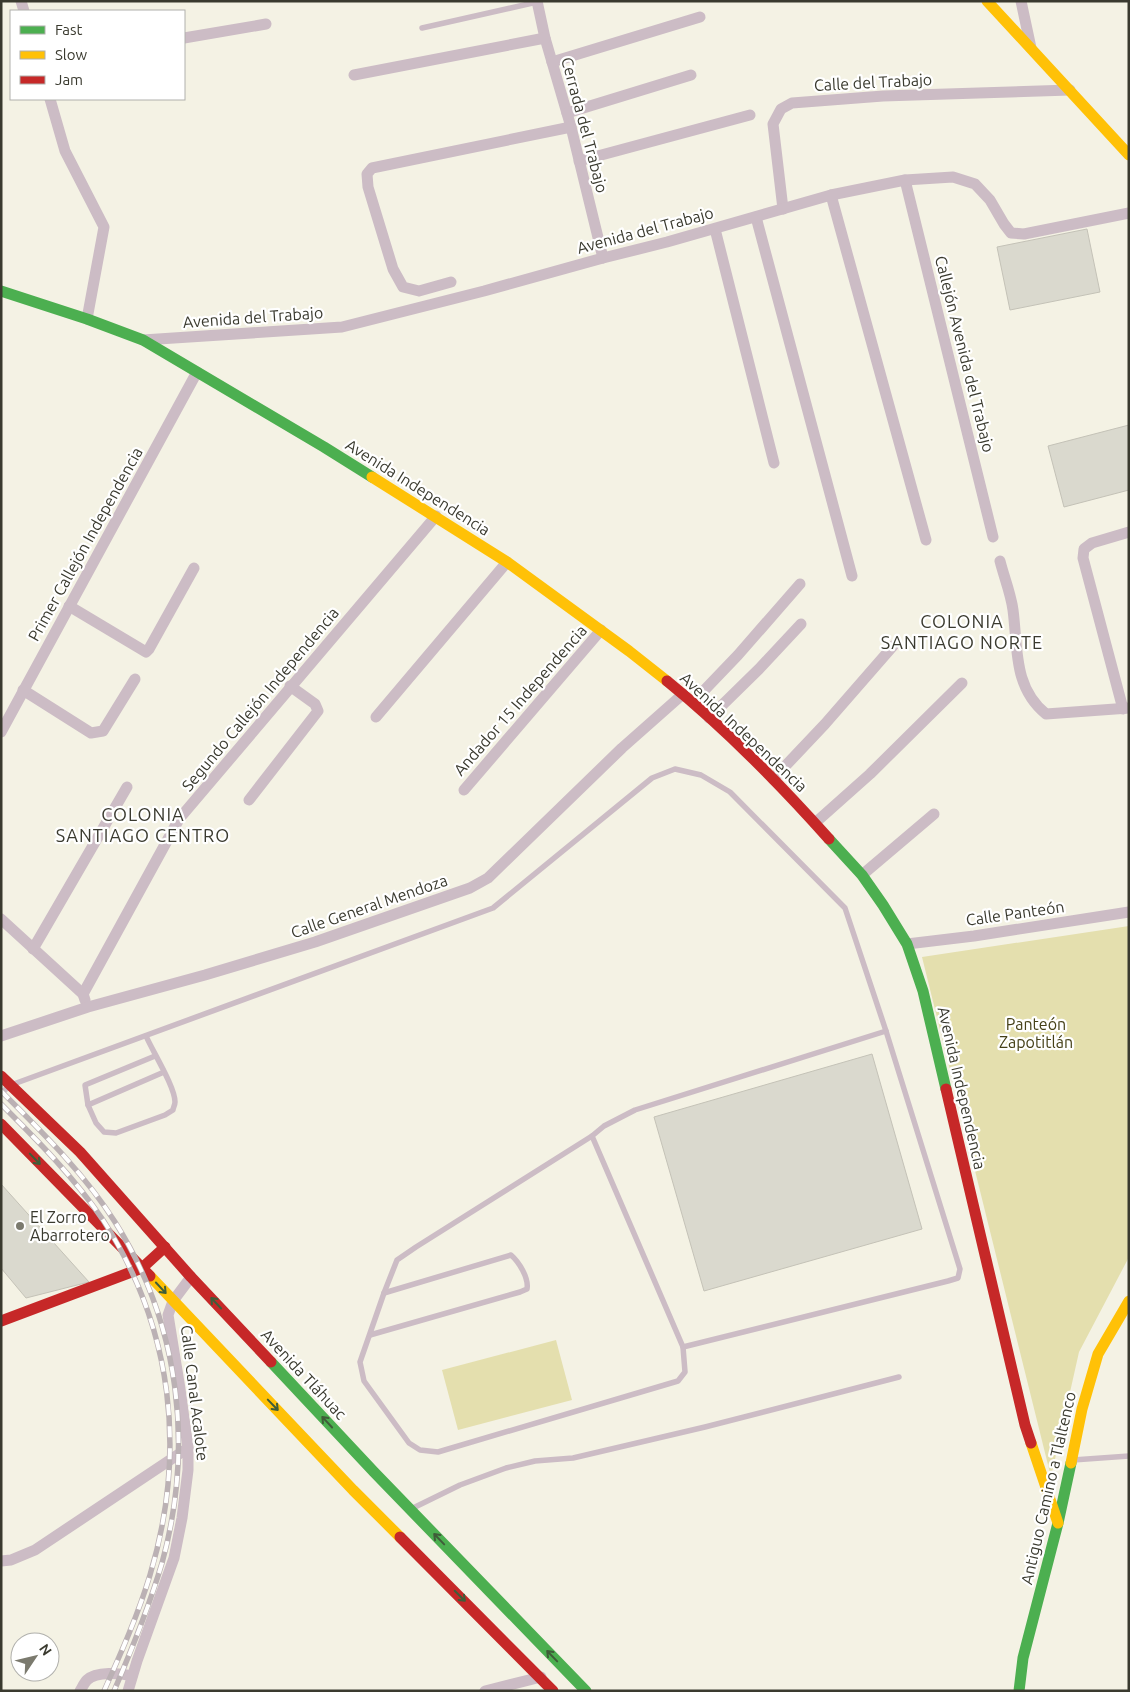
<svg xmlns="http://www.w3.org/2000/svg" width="1130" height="1692" font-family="Ubuntu,sans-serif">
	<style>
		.green { fill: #e4dfae }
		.building { fill: #dad9ce; stroke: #c4c2b7 }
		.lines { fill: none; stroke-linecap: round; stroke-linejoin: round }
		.lane { stroke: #ccbcc5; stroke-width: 5.5 }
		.street { stroke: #ccbcc5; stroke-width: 11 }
		.fast { stroke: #4caf50; stroke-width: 11 }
		.slow { stroke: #ffc107; stroke-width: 11 }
		.jam { stroke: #c62828; stroke-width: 11 }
		.rail-casing { stroke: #bbb1b4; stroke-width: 5.5 }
		.rail { stroke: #fff; stroke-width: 4; stroke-dasharray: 11; stroke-linecap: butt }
		.oneway { stroke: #3f5d39 }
		.poi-dot { fill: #7b7a6e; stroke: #fff; stroke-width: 2 }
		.labels { text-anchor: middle; stroke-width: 4.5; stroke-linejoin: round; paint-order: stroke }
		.street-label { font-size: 16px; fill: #3a3a2f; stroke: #fff }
		.park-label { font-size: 16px; fill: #454017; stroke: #fff }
		.poi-label { font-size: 16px; fill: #3a3a2f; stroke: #fff; text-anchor: start }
		.neighbourhood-label { font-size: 18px; letter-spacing: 1px; fill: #3a3a2f; stroke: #fff }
	</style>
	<rect width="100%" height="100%" fill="#f4f2e4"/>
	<g class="green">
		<polygon points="1129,926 1129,1257 1079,1352 1051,1477 922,957"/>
		<polygon points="556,1340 572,1400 458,1430 442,1370"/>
	</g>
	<g class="building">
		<polygon points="1087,229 1100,292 1010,310 997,247"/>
		<polygon points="1129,425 1129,490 1064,507 1048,446"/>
		<polygon points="872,1054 922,1229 704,1291 654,1117"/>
		<polygon points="1,1184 89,1282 26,1298 1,1268"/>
	</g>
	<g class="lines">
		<g class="lane">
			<polyline points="422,28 537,2"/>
			<path d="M146,1036c7,16 29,51 29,66 0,3 -2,6 -2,8l-8,5 -49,18 -12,-1 -8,-9 -8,-18 76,-33"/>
			<polyline points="1,1093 11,1085 493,908 652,778 675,769 701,775 730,792 845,908 886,1031 960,1269 958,1278 948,1281 683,1347"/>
			<polyline points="88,1105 85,1085 155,1056"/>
			<polygon points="592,1136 683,1347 685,1372 678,1381 438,1452 420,1450 409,1443 364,1381 360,1362 384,1293 397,1260 416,1247"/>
			<polyline points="592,1136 604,1126 635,1110 886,1031"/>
			<path d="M370,1335l150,-43 7,-3c2,-11 -8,-27 -16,-34l-127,38"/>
			<polyline points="1073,1460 1129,1456"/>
			<polyline points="411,1509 460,1485 506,1468 535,1461 573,1458 705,1427 899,1377"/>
		</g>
		<g class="street">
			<polyline points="21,1 24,11"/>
			<polyline points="537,1 545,38 571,127 603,258"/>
			<polyline points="1021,1 1031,48"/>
			<polyline points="184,38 266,24"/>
			<polyline points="552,62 700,17"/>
			<polyline points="354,75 545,38"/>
			<polyline points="50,99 65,151 104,227 87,319"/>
			<polyline points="567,113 691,75"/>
			<polyline points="579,161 750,115"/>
			<polyline points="905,180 993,537"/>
			<polyline points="831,195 926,540"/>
			<polyline points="783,209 773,124 781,109 792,103 883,96 1070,90"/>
			<polyline points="756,217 852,576"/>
			<polyline points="715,229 774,463"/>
			<polyline points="451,282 419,291 403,287 393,269 368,187 367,174 372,168 571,127"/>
			<polyline points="143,340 342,327 484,291 603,258 667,242 831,195 905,180 953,177 975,184 990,200 1004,224 1011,233 1024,234 1129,213"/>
			<path d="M1000,561c4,16 11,33 13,49 5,38 0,77 33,104l83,-6"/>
			<polyline points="69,606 146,652 149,649 194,568"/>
			<polyline points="23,690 91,733 103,731 135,679"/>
			<polyline points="693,702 738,655 800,584"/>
			<polyline points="1123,709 1083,558 1084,549 1092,543 1129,532"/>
			<polyline points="376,717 507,562"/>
			<polyline points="709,718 759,669 801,624"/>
			<polyline points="1,732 197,372"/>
			<polyline points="773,779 825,724 893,646"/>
			<polyline points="464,790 601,630"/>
			<polyline points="249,800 318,711 315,704 290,686"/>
			<polyline points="815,823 870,774 962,683"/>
			<polyline points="862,875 934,814"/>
			<polyline points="1,919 83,994 85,1000"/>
			<polyline points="907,944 974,936 1129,912"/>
			<polyline points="33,949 127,787"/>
			<polyline points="83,994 179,819 436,516"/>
			<polyline points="1,1036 88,1007 205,975 315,942 470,888 488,878 622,748 683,694"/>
			<polyline points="1,1561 11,1560 35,1550 188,1448"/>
			<path d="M80,1691c2,-3 4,-8 7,-11 9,-9 34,-7 45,-4"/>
			<polyline points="128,1691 137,1661 174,1558 182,1518 188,1470 188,1448 180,1389 168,1315 173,1301 191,1277"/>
			<polyline points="485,1691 541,1677"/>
		</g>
		<g class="fast">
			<polyline points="1,291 87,319 143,340 324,447 372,477"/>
			<polyline points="829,839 862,875 883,905 907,944 923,991 946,1089"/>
			<polyline points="271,1362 374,1472 586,1691"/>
			<polyline points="1019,1691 1023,1658 1058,1523 1071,1463"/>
		</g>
		<g class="slow">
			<polyline points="987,1 1129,155"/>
			<polyline points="372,477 507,562 629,651 667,681"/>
			<polyline points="150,1276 353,1490 400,1537"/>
			<polyline points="1031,1443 1058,1523"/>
			<polyline points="1071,1463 1082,1409 1098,1354 1129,1301"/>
		</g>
		<g class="jam">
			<path d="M667,681c58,47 112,102 162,158"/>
			<polyline points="1,1076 80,1152 191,1277 271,1362"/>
			<polyline points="946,1089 1025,1425 1031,1443"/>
			<polyline points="1,1124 150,1276"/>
			<polyline points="1,1321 142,1268 165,1247"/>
			<polyline points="400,1537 553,1691"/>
		</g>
		<defs>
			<g id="rail">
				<path d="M1,1091c41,41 83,82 114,131 65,103 79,225 47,341 -13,44 -30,86 -48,128"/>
				<path d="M1,1104c36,36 73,73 102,116 70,108 84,232 47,355 -12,40 -29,78 -46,116"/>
			</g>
		</defs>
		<use href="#rail" class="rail-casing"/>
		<use href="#rail" class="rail"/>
	</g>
	<defs><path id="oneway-shaft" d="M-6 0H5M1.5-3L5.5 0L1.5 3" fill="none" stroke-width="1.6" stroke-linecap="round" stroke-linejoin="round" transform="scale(1.25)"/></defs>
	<g class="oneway">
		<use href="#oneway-shaft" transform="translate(35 1159) rotate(46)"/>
		<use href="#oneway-shaft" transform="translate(161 1288) rotate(47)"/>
		<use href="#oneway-shaft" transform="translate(216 1303) rotate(-133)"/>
		<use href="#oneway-shaft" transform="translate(273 1405) rotate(46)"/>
		<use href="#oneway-shaft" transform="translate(327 1422) rotate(-133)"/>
		<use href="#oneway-shaft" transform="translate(439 1539) rotate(-134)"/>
		<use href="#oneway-shaft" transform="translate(460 1596) rotate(45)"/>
		<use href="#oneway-shaft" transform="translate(552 1656) rotate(-134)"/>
	</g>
	<circle class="poi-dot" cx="20" cy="1226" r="5"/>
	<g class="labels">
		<g class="street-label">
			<text transform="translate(873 82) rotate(-3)" y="6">Calle del Trabajo</text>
			<text transform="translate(585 125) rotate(75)" y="6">Cerrada del Trabajo</text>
			<text transform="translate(645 230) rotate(-15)" y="6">Avenida del Trabajo</text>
			<text transform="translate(253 317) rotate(-4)" y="6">Avenida del Trabajo</text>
			<text transform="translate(965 354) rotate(76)" y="6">Callejón Avenida del Trabajo</text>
			<text transform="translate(418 487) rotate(32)" y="6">Avenida Independencia</text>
			<text transform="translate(85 544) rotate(-61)" y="6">Primer Callejón Independencia</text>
			<text transform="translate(260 699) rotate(-50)" y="6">Segundo Callejón Independencia</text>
			<text transform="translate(520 700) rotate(-49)" y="6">Andador 15 Independencia</text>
			<text transform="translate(744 732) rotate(43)" y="6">Avenida Independencia</text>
			<text transform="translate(369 906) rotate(-19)" y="6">Calle General Mendoza</text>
			<text transform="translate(1015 913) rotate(-8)" y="6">Calle Panteón</text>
			<text transform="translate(962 1088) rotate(77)" y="6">Avenida Independencia</text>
			<text transform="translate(304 1374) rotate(47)" y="6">Avenida Tláhuac</text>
			<text transform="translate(195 1393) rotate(83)" y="6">Calle Canal Acalote</text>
			<text transform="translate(1048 1488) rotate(-77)" y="6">Antiguo Camino a Tlaltenco</text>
		</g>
		<g class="park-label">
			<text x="1036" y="1030">Panteón<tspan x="1036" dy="18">Zapotitlán</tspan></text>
		</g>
		<g class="poi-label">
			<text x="30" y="1223">El Zorro<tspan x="30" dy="18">Abarrotero</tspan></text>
		</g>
		<g class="neighbourhood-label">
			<text x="962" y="628">COLONIA<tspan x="962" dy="21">SANTIAGO NORTE</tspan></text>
			<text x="143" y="821">COLONIA<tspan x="143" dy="21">SANTIAGO CENTRO</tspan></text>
		</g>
	</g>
	<rect width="1130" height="1692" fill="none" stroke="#3a3a2f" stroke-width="5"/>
	<rect x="10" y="10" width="175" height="90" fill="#ffffff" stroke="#b0b0ac"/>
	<rect x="20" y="26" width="25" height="8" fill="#4caf50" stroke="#b0b0ac"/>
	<text x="55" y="35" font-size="15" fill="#3a3a2f">Fast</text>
	<rect x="20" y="51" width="25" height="8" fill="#ffc107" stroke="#b0b0ac"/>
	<text x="55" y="60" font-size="15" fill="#3a3a2f">Slow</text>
	<rect x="20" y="76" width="25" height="8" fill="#c62828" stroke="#b0b0ac"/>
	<text x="55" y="85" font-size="15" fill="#3a3a2f">Jam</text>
	<g transform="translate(35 1657) rotate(55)"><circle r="24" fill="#ffffff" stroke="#b0b0ac"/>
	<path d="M0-4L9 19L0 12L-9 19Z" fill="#7b7a6e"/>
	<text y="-8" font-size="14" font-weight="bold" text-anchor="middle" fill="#3a3a2f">N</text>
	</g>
</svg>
